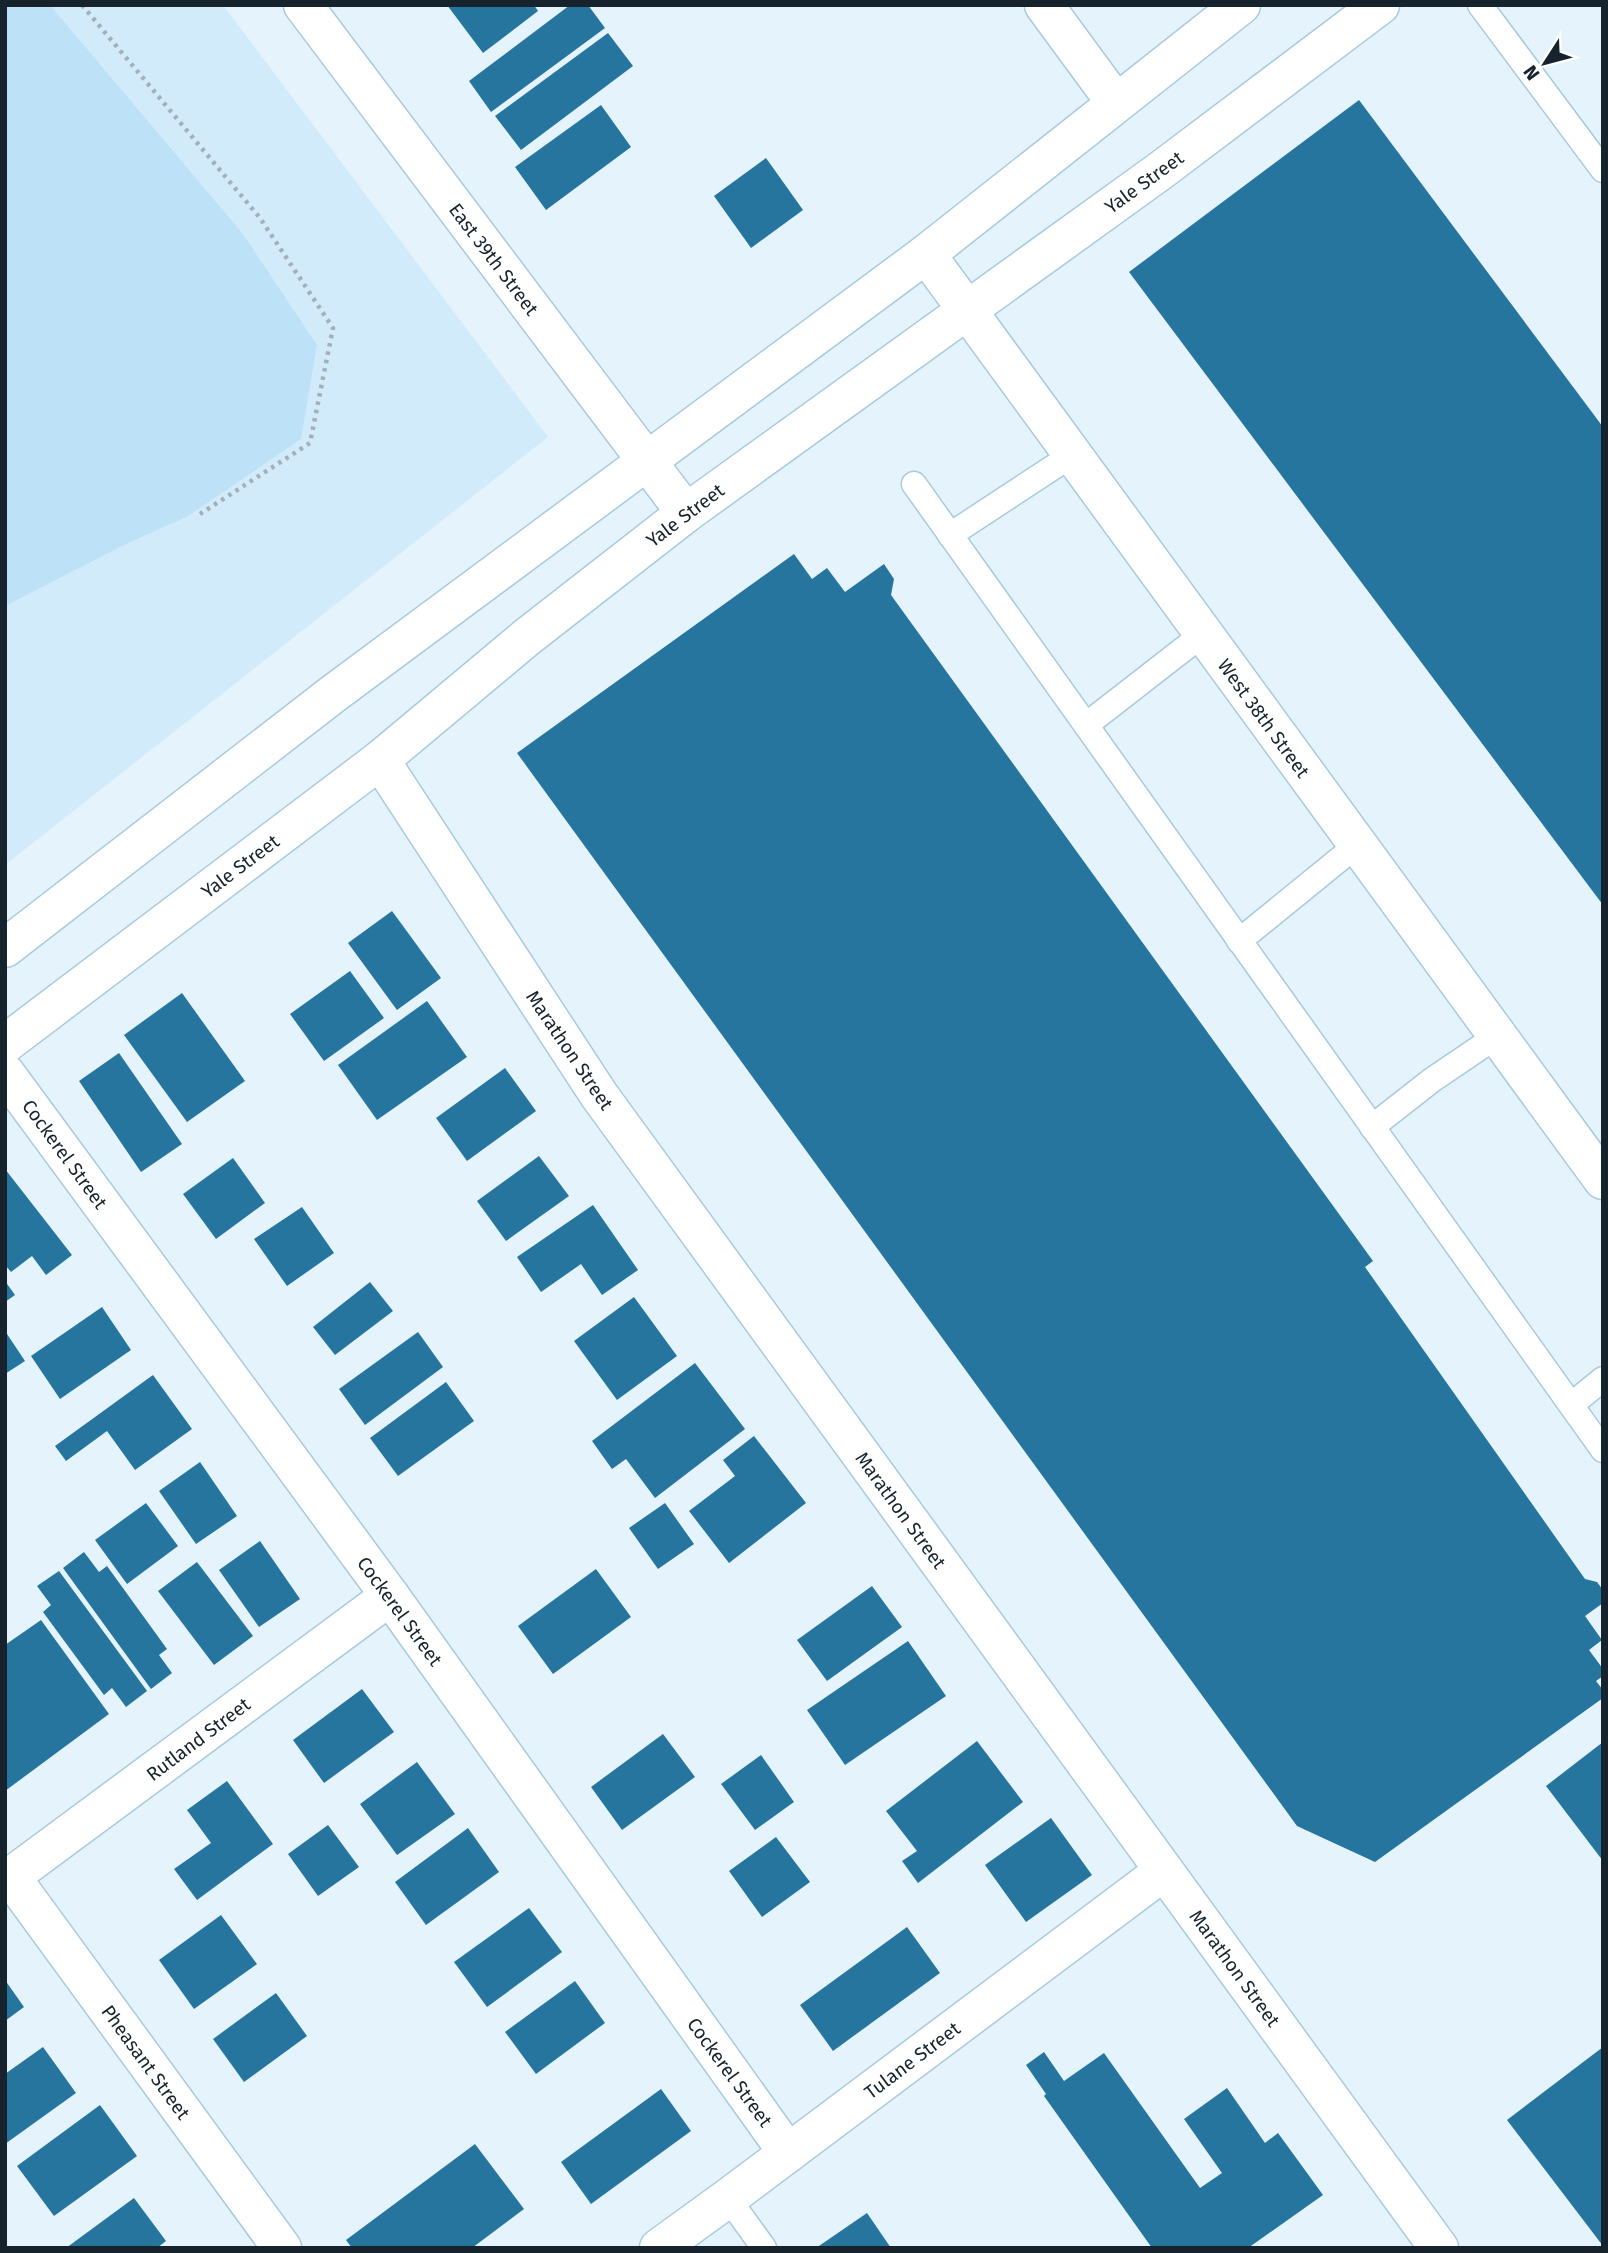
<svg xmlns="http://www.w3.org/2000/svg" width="1608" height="2253" font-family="'Fira Sans',sans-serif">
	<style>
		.built { fill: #d2ebfb }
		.green { fill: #bde1f7 }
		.building { fill: #25759f }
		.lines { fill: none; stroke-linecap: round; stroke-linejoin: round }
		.lane-casing { stroke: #a7cae0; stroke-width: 27 }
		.street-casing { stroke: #a7cae0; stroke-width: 41 }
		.secondary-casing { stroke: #a7cae0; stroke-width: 41 }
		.path { stroke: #a2b0b9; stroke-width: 4.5; stroke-dasharray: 3.5 5; stroke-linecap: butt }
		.lane { stroke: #fff; stroke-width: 24 }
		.street { stroke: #fff; stroke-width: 38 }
		.secondary { stroke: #fff; stroke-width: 38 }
		.labels { text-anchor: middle; stroke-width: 5; stroke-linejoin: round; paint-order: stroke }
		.street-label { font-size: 19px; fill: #16232c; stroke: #fff }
	</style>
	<rect width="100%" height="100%" fill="#e5f3fc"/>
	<polygon class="built" points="5,5 223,5 548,437 5,865"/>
	<polygon class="green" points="5,5 50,5 243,234 317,345 301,439 188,516 124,545 5,606"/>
	<g class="building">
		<polygon points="447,5 534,5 538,11 483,53"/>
		<polygon points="570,5 588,5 605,28 491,112 469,81"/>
		<polygon points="608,33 633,66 521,150 495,116"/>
		<polygon points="1359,100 1603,427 1603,905 1129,272"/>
		<polygon points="601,105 631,147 546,210 515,167"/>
		<polygon points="766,158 803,210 751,248 714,196"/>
		<polygon points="794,554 812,579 827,568 845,592 884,564 894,579 891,595 1373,1261 1365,1267 1585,1579 1597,1582 1603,1590 1603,1603 1585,1616 1602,1640 1589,1650 1603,1669 1603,1676 1596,1681 1603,1690 1603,1698 1375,1862 1297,1826 517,753"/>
		<polygon points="392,911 441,978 397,1010 348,943"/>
		<polygon points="350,971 384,1018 324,1061 290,1014"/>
		<polygon points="182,993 245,1081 187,1122 124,1035"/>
		<polygon points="427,1001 467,1057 377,1120 338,1065"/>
		<polygon points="119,1053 182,1144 141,1172 79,1081"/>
		<polygon points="505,1068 536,1111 467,1161 436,1118"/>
		<polygon points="539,1156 569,1196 506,1241 477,1201"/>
		<polygon points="233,1158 265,1203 216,1239 183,1194"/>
		<polygon points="5,1169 72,1255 46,1275 32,1256 11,1272 5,1265"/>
		<polygon points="593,1205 638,1270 602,1295 581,1264 541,1292 517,1257"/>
		<polygon points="302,1207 334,1253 287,1286 254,1239"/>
		<polygon points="5,1281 15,1295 5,1302"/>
		<polygon points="370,1282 393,1311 335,1355 313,1327"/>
		<polygon points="634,1297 677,1356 617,1400 574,1341"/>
		<polygon points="102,1307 131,1350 60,1399 31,1356"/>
		<polygon points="5,1331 25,1361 5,1374"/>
		<polygon points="418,1332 443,1367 365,1425 339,1389"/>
		<polygon points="695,1363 745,1429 655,1498 626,1459 612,1469 592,1441"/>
		<polygon points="153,1375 192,1429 135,1470 107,1431 66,1461 55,1446"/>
		<polygon points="446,1382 474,1421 398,1476 370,1438"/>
		<polygon points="754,1436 806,1503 729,1563 689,1511 735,1476 723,1460"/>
		<polygon points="200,1462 237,1516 196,1544 159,1491"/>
		<polygon points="146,1503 178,1546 127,1584 95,1540"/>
		<polygon points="665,1503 694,1544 658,1569 629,1528"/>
		<polygon points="260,1541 300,1599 259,1627 219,1570"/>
		<polygon points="84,1552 99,1572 107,1566 167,1649 159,1655 172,1673 151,1689 63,1568"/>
		<polygon points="197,1562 253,1636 214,1665 158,1591"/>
		<polygon points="596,1569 631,1617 553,1674 518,1626"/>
		<polygon points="59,1571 147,1691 126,1707 112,1688 104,1695 43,1612 51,1605 37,1586"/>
		<polygon points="872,1586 902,1627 827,1681 797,1640"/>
		<polygon points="41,1620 109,1714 5,1791 5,1645"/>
		<polygon points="908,1641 946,1696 845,1765 807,1710"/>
		<polygon points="362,1689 394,1732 324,1783 293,1740"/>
		<polygon points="663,1734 695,1777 622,1830 591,1787"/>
		<polygon points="977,1741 1023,1802 918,1883 902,1861 917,1851 886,1811"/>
		<polygon points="1603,1742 1603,1861 1546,1786"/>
		<polygon points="761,1755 794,1802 755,1830 721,1784"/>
		<polygon points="417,1762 455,1814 397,1855 360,1804"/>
		<polygon points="227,1781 273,1844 197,1900 174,1869 211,1843 187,1810"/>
		<polygon points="1051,1818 1092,1875 1026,1922 985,1865"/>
		<polygon points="328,1825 359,1867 318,1896 288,1854"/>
		<polygon points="468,1828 499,1872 426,1925 395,1882"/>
		<polygon points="776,1837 810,1882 762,1917 729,1871"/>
		<polygon points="529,1908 562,1952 487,2007 454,1962"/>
		<polygon points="221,1915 257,1964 194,2009 159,1960"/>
		<polygon points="907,1927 940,1973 833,2051 800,2005"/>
		<polygon points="5,1980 24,2007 5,2021"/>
		<polygon points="575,1981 605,2023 536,2074 505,2032"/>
		<polygon points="276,1993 307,2036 244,2082 213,2039"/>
		<polygon points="43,2047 76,2093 5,2144 5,2074"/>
		<polygon points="1603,2047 1603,2246 1507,2120"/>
		<polygon points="1044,2052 1064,2081 1104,2053 1200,2188 1222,2173 1184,2119 1227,2088 1265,2143 1278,2133 1323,2195 1248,2248 1152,2248 1044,2096 1046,2094 1026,2065"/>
		<polygon points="661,2089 691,2131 591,2204 561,2162"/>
		<polygon points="100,2105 137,2156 54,2216 17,2166"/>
		<polygon points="475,2144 524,2209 472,2248 352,2248 346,2240"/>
		<polygon points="134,2198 166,2241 157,2248 66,2248"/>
		<polygon points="867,2213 891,2248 816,2248"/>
	</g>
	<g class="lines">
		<defs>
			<g id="lane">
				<polyline points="1480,5 1603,170"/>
				<polyline points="914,484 1603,1450"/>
				<polyline points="950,535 1072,455"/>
				<polyline points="1086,725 1203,634"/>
				<polyline points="1239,941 1357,845"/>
				<polyline points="1372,1127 1432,1080 1497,1036"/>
				<polyline points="1571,1405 1603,1379"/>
				<polyline points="728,2198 764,2248"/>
			</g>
			<g id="street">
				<polyline points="303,5 686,513"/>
				<polyline points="1044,5 1116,103"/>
				<polyline points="380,760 599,1095 1439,2248"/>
				<polyline points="5,1073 390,1596 788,2153"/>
				<polyline points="11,1877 282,2248"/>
				<polyline points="5,1881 390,1596"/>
				<polyline points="659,2248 728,2198 1164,1871"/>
			</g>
			<g id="secondary">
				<polyline points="926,254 1603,1180"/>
				<polyline points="5,948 333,694 926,254 1241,5"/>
				<polyline points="5,1044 380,760 527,637 686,513 1160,171 1380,5"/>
			</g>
		</defs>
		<use href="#lane" class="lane-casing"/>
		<use href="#street" class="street-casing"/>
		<use href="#secondary" class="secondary-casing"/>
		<polyline class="path" points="82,5 260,218 333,328 310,443 200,514"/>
		<use href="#lane" class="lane"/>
		<use href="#street" class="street"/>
		<use href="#secondary" class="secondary"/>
	</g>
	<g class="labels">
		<g class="street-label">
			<text transform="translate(1144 182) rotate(-36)" y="7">Yale Street</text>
			<text transform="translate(494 259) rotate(53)" y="7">East 39th Street</text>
			<text transform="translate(685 515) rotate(-37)" y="7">Yale Street</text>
			<text transform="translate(1264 718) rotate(54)" y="7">West 38th Street</text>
			<text transform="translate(240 866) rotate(-37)" y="7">Yale Street</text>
			<text transform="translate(570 1050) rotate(56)" y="7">Marathon Street</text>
			<text transform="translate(65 1154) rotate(54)" y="7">Cockerel Street</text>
			<text transform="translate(901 1510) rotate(54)" y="7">Marathon Street</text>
			<text transform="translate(400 1611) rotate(54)" y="7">Cockerel Street</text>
			<text transform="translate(198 1739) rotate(-37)" y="7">Rutland Street</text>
			<text transform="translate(1235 1968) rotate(54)" y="7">Marathon Street</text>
			<text transform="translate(912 2060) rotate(-37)" y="7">Tulane Street</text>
			<text transform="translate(146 2062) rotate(54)" y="7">Pheasant Street</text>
			<text transform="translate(730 2072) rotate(54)" y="7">Cockerel Street</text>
		</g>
	</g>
	<rect width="1608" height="2253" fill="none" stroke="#16232c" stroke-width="14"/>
	<g transform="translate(1545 63) rotate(234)" stroke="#ffffff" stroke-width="5" paint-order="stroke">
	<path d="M0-5L12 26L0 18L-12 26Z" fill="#16232c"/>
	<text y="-10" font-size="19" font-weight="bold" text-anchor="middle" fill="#16232c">N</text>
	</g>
</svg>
